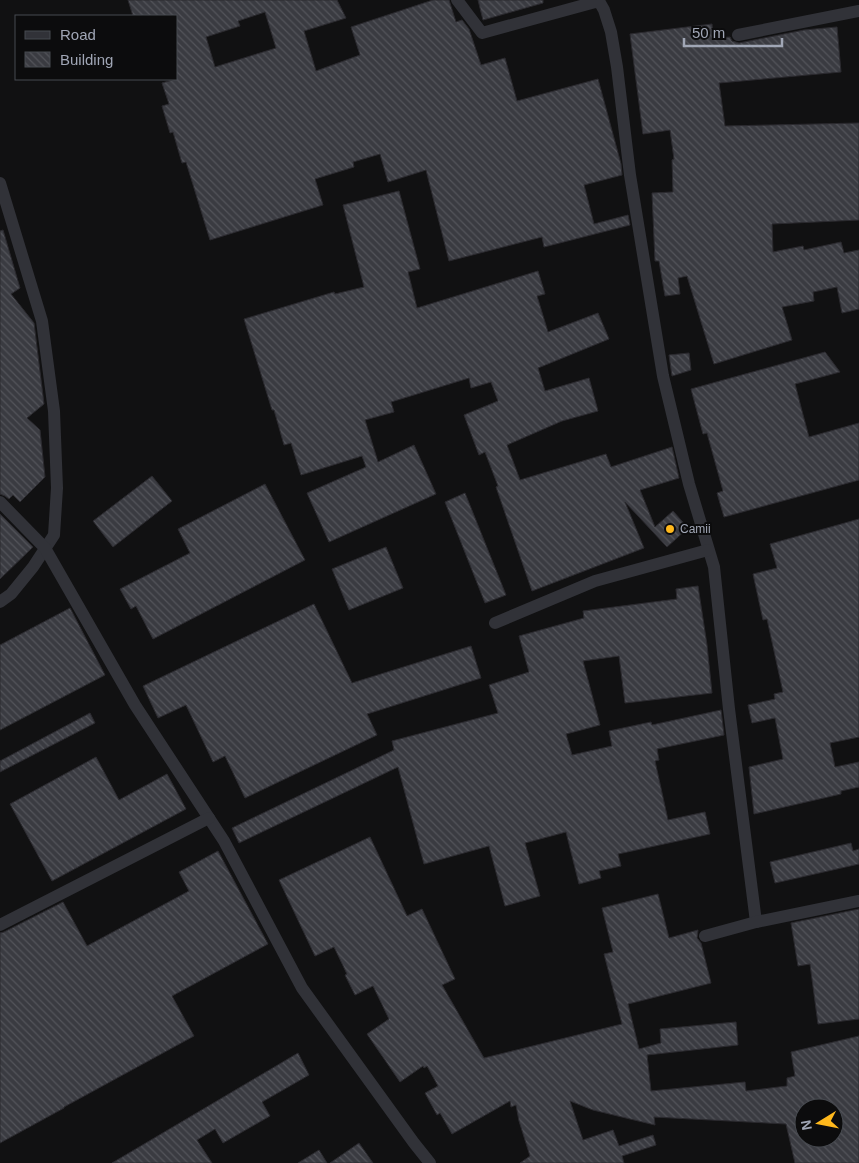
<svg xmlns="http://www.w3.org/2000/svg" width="859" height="1163" font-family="Helvetica,sans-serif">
	<defs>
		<pattern id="building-back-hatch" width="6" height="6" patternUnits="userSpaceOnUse" patternTransform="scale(1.25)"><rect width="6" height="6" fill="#3a3b41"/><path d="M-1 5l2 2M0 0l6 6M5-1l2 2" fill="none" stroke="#53545a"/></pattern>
	</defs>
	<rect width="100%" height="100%" fill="#111112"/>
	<g fill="url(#building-back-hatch)" stroke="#2b2a2f" fill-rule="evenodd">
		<path d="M128 0H337L346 18 304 31 316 71 360 55 351 27 433 0H449L456 22 462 20 469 29 481 65 505 58 517 101 598 79 621 164 622 175 584 185 594 224 628 215 630 225 544 247 542 237 449 261 426 170 388 182 380 154 353 162 354 167 315 179 323 205 210 240 186 162 182 163 173 132 170 133 162 106 169 104 162 83 176 79V16H133ZM265 12 276 48 215 67 206 37 240 26 238 21Z"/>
		<polygon points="478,0 543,0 543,3 483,20"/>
		<polygon points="712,24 713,38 730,37 732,41 739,43 804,30 837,27 841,72 719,83 725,126 859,123 859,220 772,224 773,252 803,246 804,250 841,242 844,253 859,250 859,309 842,313 837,287 813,292 814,301 782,307 792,340 714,364 687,276 678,278 680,294 665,296 659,261 655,261 652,193 673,192 672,160 674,159 670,130 643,134 630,34"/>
		<polygon points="399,191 420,269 408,272 417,308 538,271 545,294 537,296 548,332 598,313 609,339 538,368 545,391 589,378 598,411 562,421 507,445 520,480 606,454 611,467 672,447 679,478 640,490 655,527 673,511 688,528 667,547 625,502 644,548 532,591 496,487 498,486 485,452 479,455 464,415 498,401 491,382 471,388 469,378 391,402 394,412 365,420 378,462 414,445 436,494 329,542 307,493 366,467 362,456 301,475 291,443 284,445 274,410 272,410 244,319 334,292 335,294 364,287 343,205"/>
		<polygon points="3,230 20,288 11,294 34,323 44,404 27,418 40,430 45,477 20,502 13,495 9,499 5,496 0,494 0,231"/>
		<polygon points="825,352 840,372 795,384 802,411 809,437 859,423 859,480 724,517 717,493 723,491 707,433 703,434 691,389"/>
		<polygon points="689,353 691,370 672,376 669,355"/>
		<polygon points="152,476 172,501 113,547 93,521"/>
		<polygon points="265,484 305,560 153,639 136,606 131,609 120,589 190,553 178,529"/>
		<polygon points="465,493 506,595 485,603 445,502"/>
		<polygon points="0,514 33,547 0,579"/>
		<polygon points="859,519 859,737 830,743 835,767 859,762 859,787 841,791 841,794 754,814 749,767 783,759 775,718 752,723 748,705 775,699 774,694 783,692 767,619 763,620 753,574 777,568 770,544"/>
		<polygon points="386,547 403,588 349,610 332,569"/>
		<polygon points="698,586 707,645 712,693 625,703 619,656 583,661 600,725 566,734 572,755 612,746 609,731 651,722 652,725 721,710 724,735 657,749 659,760 655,761 668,820 705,812 710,834 618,854 621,866 599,871 601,878 579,884 566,832 525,843 540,896 505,906 489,846 424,864 398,767 239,843 232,828 394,750 392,741 498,713 489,685 529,672 519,636 584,618 583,611 677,599 676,589"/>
		<polygon points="314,604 352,683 471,646 481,678 367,714 377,735 245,798 225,756 213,762 186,705 158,718 143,686"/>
		<polygon points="70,608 105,675 0,730 0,645"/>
		<polygon points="90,713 95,723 0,772 0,761"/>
		<polygon points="96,757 119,800 167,774 186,809 52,881 10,804"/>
		<path d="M370 837 407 916 422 909 455 979 442 985 484 1058 622 1024 604 954 613 952 602 908 658 894 669 938 698 930 697 938 701 943 711 983 628 1004 639 1049 661 1043 660 1029 736 1022 738 1045 647 1055 651 1091 745 1082 746 1091 787 1086V1078L795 1076 791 1052 859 1036V1163H795L786 1124 654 1117 655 1125 593 1110 570 1101 583 1140 613 1130 619 1146 653 1135 656 1145 622 1156 624 1163H520L530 1156 519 1121 516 1105 511 1107 510 1101 452 1134 440 1113 437 1115 425 1093 438 1086 427 1066 424 1068 423 1066 400 1082 367 1034 389 1019 373 986 355 995 345 975 347 974 334 947 315 956 279 880ZM804 1108H834V1138H804Z"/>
		<polygon points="851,843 853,851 859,849 859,864 775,883 770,862"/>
		<polygon points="218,851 268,944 172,996 194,1036 64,1107 64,1108 0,1143 0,933 4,932 63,902 87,946 189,891 179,872"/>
		<polygon points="859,909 859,1019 818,1024 810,964 798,966 791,923"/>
		<polygon points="298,1053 309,1075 262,1102 270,1116 223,1143 215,1129 197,1140 212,1163 112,1163"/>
		<polygon points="359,1143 373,1163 330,1163"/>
		<polygon points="319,1150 327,1163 298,1163"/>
	</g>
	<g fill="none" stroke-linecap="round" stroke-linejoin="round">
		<g stroke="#313238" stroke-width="12">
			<polyline points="457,0 482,33 599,1 604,10 611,32 617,67 630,175 663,376 689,484 714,567 729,709 756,922"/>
			<polyline points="738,35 859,11"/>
			<polyline points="0,183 42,321 54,411 57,488 54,535 33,567 11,594 0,602"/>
			<polyline points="0,502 45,548 135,705 224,841 302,988 414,1143 430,1163"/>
			<polyline points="495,623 595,581 708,550"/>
			<polyline points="0,925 209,818"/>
			<polyline points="705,936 756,922 859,901"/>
		</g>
	</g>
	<circle fill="#ffb81c" stroke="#0c0c0d" stroke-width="2" cx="670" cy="529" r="5"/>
	<g text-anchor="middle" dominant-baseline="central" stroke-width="4" stroke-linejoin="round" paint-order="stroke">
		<g font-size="12" fill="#a0a6b5" stroke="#0c0c0d" text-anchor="start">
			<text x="680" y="529">Camii</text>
		</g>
	</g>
	<rect x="15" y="15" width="162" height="65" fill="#0c0c0d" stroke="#474a50"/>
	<rect x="25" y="31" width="25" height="8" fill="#313238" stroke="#474a50"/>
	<text x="60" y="40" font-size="15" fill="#a0a6b5">Road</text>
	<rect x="25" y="52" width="25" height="15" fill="url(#building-back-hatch)" stroke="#474a50"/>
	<text x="60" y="65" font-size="15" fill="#a0a6b5">Building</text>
	<g transform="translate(819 1123) rotate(260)"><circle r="24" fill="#0c0c0d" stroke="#474a50"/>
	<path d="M0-4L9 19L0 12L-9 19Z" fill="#ffb81c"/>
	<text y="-8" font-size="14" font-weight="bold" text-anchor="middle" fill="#a0a6b5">N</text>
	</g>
	<path d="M684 38v8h98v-8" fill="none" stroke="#a0a6b5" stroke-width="2.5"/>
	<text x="692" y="38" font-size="15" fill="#a0a6b5" stroke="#0c0c0d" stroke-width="4" paint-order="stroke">50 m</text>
</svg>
